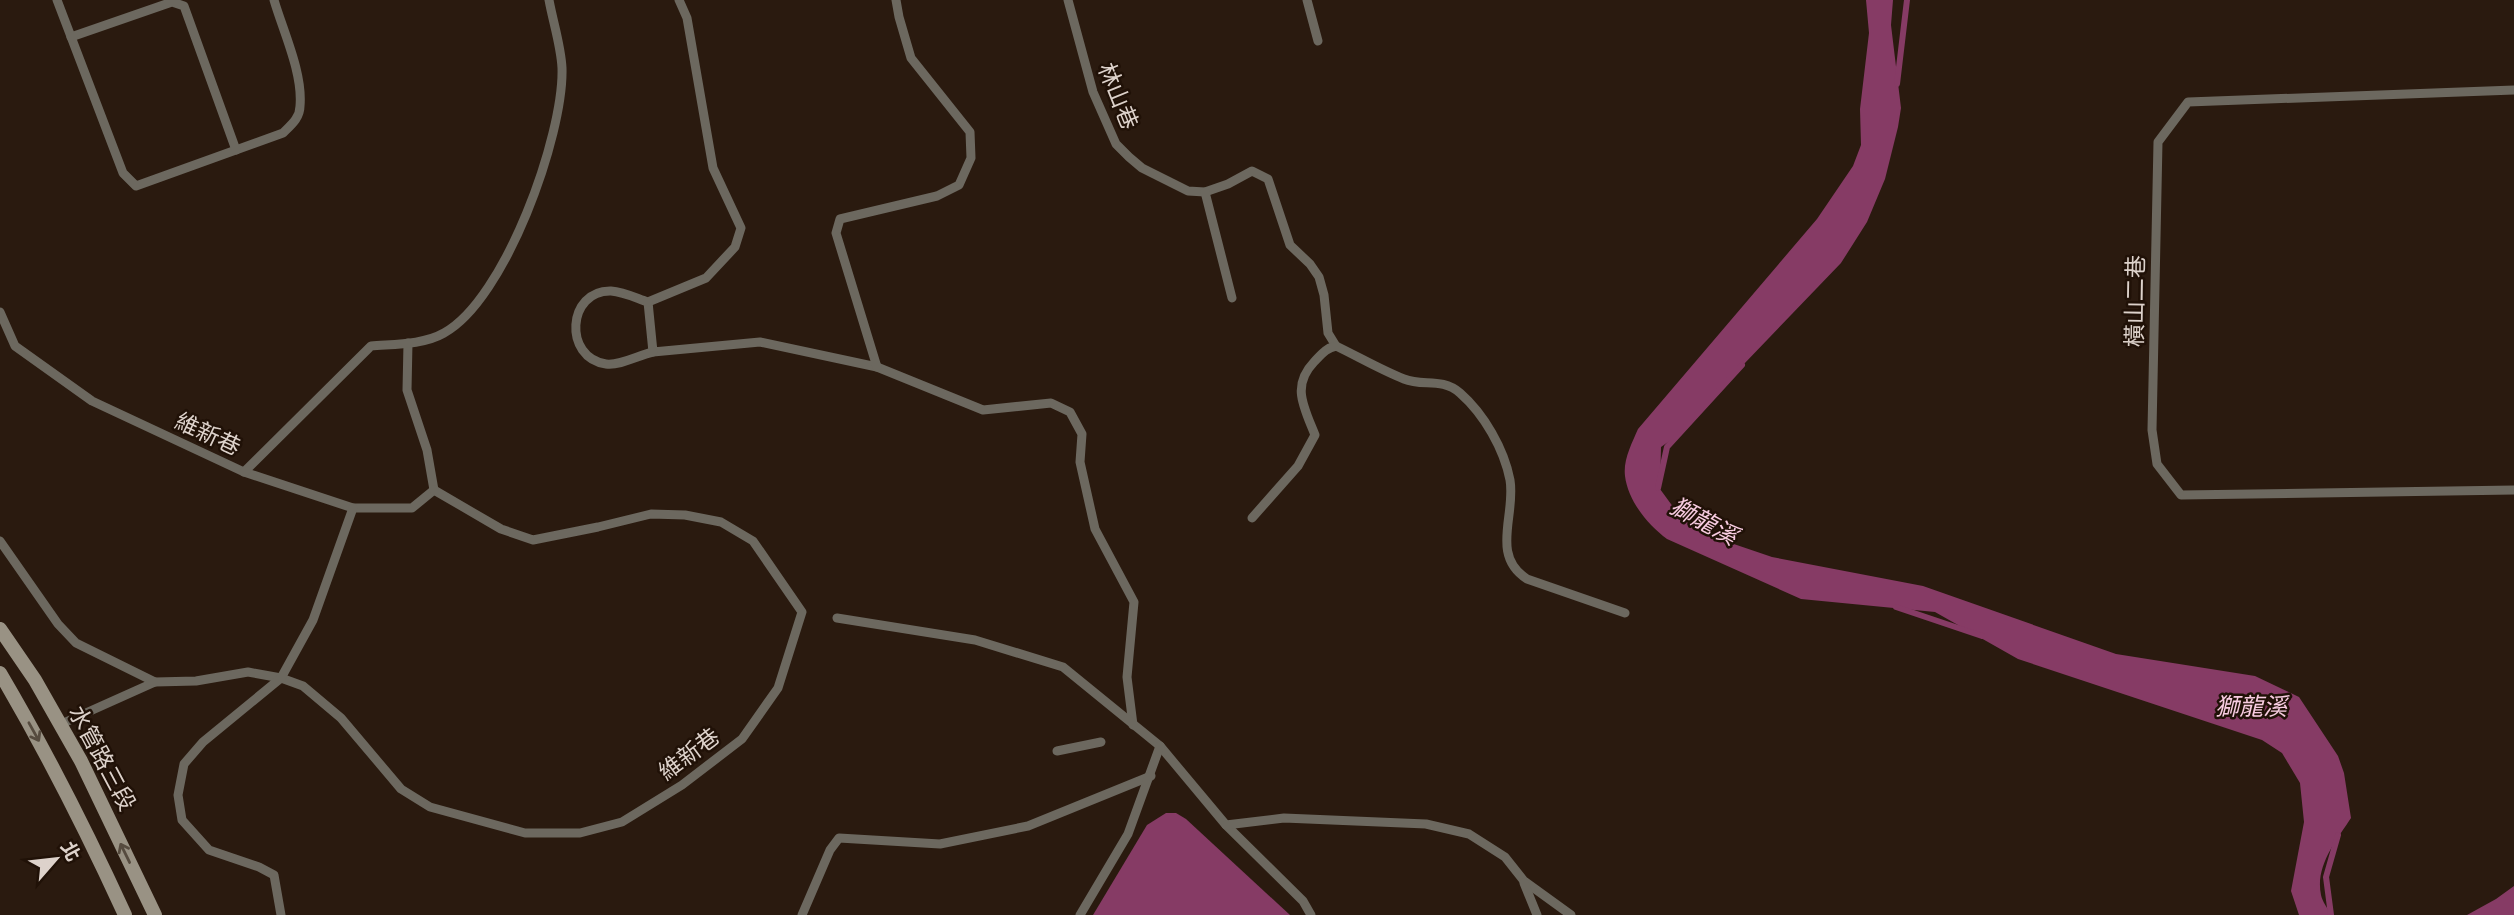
<svg xmlns="http://www.w3.org/2000/svg" width="2514" height="915" font-family="'Libre Baskerville','Noto Sans TC',serif">
	<rect width="100%" height="100%" fill="#2a1a0f"/>
	<g fill="#863b65">
		<path d="M1866 0H1893L1891 25 1901 108 1898 127 1885 179 1867 222 1841 263 1671 440 1661 447 1660 489 1679 515 1722 540 1772 557 1923 586 2116 654 2255 676 2299 697 2338 756 2344 773 2351 818C2336 841 2315 866 2321 895 2322 901 2328 909 2331 915H2299L2291 891 2304 822 2300 783 2282 753 2262 740 2018 659 1935 612 1801 599 1667 539C1648 525 1628 501 1625 476 1623 460 1632 443 1638 429L1817 219 1853 166 1861 145 1860 109 1869 33Z"/>
		<polygon points="1166,813 1176,813 1186,819 1290,915 1093,915 1147,825"/>
		<polygon points="2514,886 2514,915 2467,915 2496,899"/>
	</g>
	<g fill="none" stroke-linecap="round" stroke-linejoin="round">
		<g stroke="#863b65" stroke-width="6">
			<polyline points="1897,84 1907,0"/>
			<polyline points="1658,488 1667,447 1742,365"/>
			<polyline points="1896,607 1982,636"/>
			<polyline points="2331,915 2326,877 2338,835"/>
		</g>
		<g stroke="#6c685f" stroke-width="9">
			<path d="M57 0 123 173 136 186 283 133C291 125 300 118 300 106 303 73 283 31 274 0"/>
			<polyline points="679,0 687,18 713,168 741,228 735,247 706,278 648,302 653,352 760,342 877,367 983,410 1051,403 1070,412 1082,434 1080,462 1095,529 1134,602 1127,677 1133,725"/>
			<polyline points="1068,0 1093,92 1116,144 1129,157 1142,168 1188,191 1205,192 1228,184 1252,171 1268,179 1290,245 1310,264 1319,277 1324,295 1328,333 1336,346"/>
			<polyline points="1307,0 1318,41"/>
			<polyline points="71,37 172,2 184,6 236,150"/>
			<polyline points="2514,90 2188,102 2158,142 2152,430 2157,464 2181,495 2514,490"/>
			<polyline points="1205,192 1232,298"/>
			<path d="M648 302C636 298 624 292 611 291 567 290 563 358 606 364 620 366 639 355 653 352"/>
			<polyline points="0,312 15,346 92,401 244,472 353,508 412,508 434,490 427,450 407,390 408,343"/>
			<polyline points="877,367 836,233 840,219 937,196 959,185 971,158 970,132 911,58 899,17 896,0"/>
			<path d="M244 472 371 346C394 344 423 345 444 333 505 300 564 135 562 68 561 46 553 22 549 0"/>
			<path d="M1252 518 1298 466 1315 435C1304 407 1291 386 1314 362 1321 355 1326 348 1336 346 1359 357 1381 370 1404 379 1423 387 1441 377 1460 393 1484 414 1504 449 1510 480 1516 515 1490 555 1527 579L1625 613"/>
			<polyline points="0,541 58,624 76,643 155,682"/>
			<polyline points="837,618 975,640 1063,667 1160,746 1226,825 1303,901 1311,915"/>
			<polyline points="59,725 155,682 196,681 248,672 281,678 303,686 341,718 401,789 430,807 525,833 580,833 622,822 682,785 742,739 778,688 802,612 753,541 721,522 685,515 651,514 598,527 533,540 501,529 434,490"/>
			<polyline points="1057,751 1101,742"/>
			<polyline points="1226,825 1284,818 1426,824 1469,834 1505,857 1524,881 1571,915"/>
			<polyline points="1524,883 1537,915"/>
			<polyline points="281,915 274,875 259,867 209,850 182,820 178,795 184,764 203,742 281,678 313,620 353,508"/>
			<polyline points="802,915 830,850 839,838 940,844 1028,826 1151,776"/>
			<polyline points="1080,915 1128,834 1160,746"/>
		</g>
		<g stroke="#999284" stroke-width="14">
			<polyline points="0,629 35,680 81,761 155,915"/>
			<path d="M0 673C46 751 87 832 125 915"/>
		</g>
	</g>
	<defs><path id="oneway-shaft" d="M-6 0H5M1.5-3L5.5 0L1.5 3" fill="none" stroke-width="1.6" stroke-linecap="round" stroke-linejoin="round" transform="scale(1.75)"/></defs>
	<g stroke="#564b3f">
		<use href="#oneway-shaft" transform="translate(34 732) rotate(61)"/>
		<use href="#oneway-shaft" transform="translate(125 853) rotate(-116)"/>
	</g>
	<g text-anchor="middle" dominant-baseline="central" stroke-width="5" stroke-linejoin="round" paint-order="stroke">
		<g font-size="23" fill="#ddd2cb" stroke="#201107">
			<text transform="translate(1118 96) rotate(68)">林山巷</text>
			<text transform="translate(2135 301) rotate(-89)">橫山二巷</text>
			<text transform="translate(208 434) rotate(25)">維新巷</text>
			<text transform="translate(689 754) rotate(-37)">維新巷</text>
			<text transform="translate(102 758) rotate(62)">水管路三段</text>
		</g>
		<g font-size="24" font-style="italic" fill="#f8cce1" stroke="#201107">
			<text transform="translate(1704 521) rotate(28)">獅龍溪</text>
			<text x="2251" y="706">獅龍溪</text>
		</g>
	</g>
	<g transform="translate(56 859) rotate(62)" stroke="#201107" stroke-width="5" paint-order="stroke">
	<path d="M0-5L12 26L0 18L-12 26Z" fill="#ddd2cb"/>
	<text y="-10" font-size="19" font-weight="bold" text-anchor="middle" fill="#ddd2cb">北</text>
	</g>
</svg>
